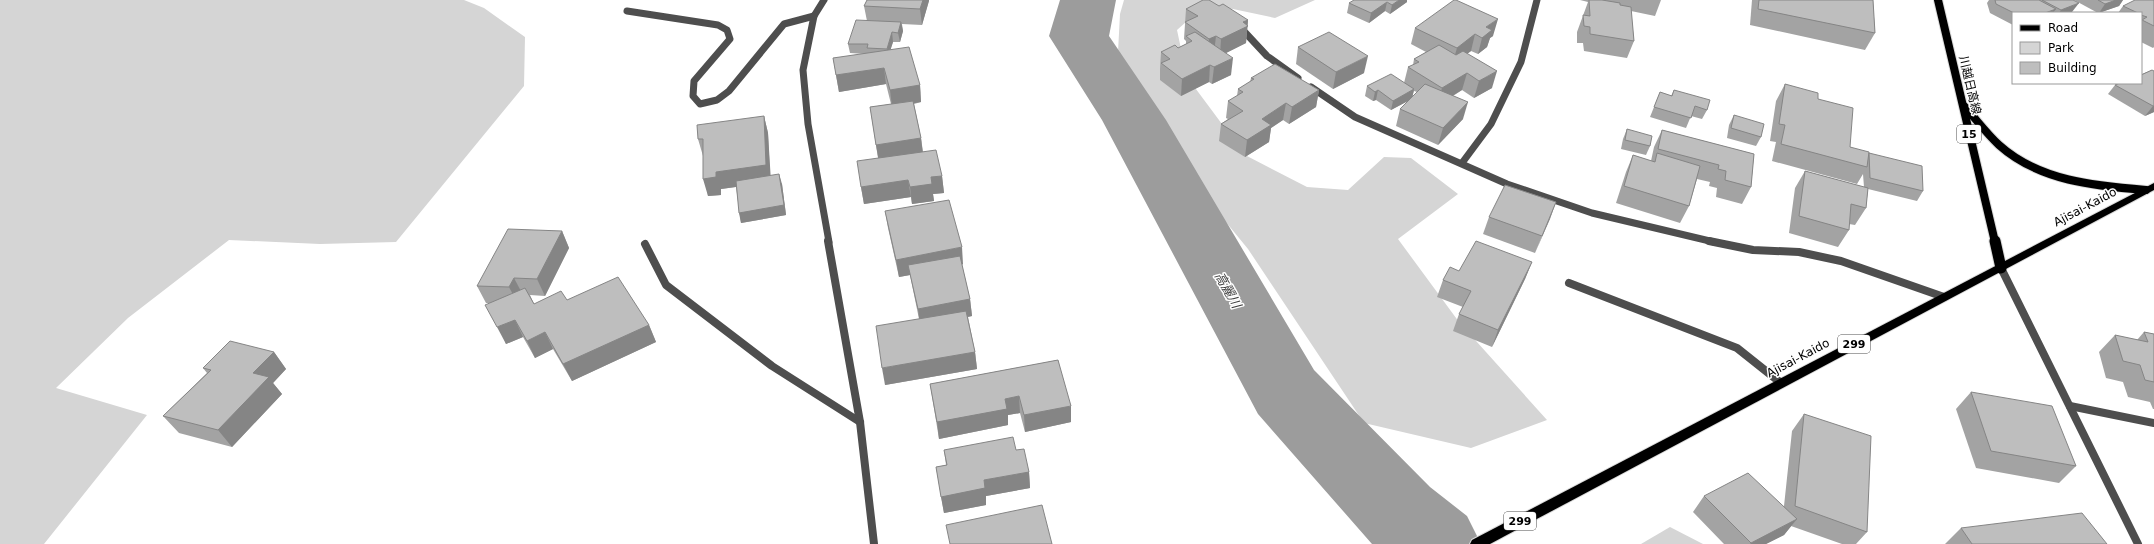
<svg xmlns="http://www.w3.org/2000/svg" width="2154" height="544" font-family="'DejaVu Sans','Noto Sans JP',sans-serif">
	<rect width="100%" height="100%" fill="#fff"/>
	<g fill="#d5d5d5">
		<polygon points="0,0 464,0 484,8 525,37 524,86 396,242 320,244 229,240 128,318 56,388 147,415 44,544 0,544"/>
		<polygon points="1124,0 1315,0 1275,18 1233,9 1204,6 1177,30 1187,77 1245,155 1307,187 1348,190 1384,157 1411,158 1458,194 1398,239 1459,322 1547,420 1471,448 1364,423 1248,249 1148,127 1118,52 1120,14"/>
		<polygon points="1670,527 1703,544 1641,544"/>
	</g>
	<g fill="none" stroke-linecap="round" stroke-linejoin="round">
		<polygon fill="#9c9c9c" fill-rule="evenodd" points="1060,0 1116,0 1109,36 1166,120 1314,370 1430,487 1467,516 1481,544 1372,544 1258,414 1102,120 1049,36"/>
		<g stroke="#dbdbdb" stroke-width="10">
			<g id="primary-far1">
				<polyline points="1938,0 1995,242"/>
				<path d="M1964 106C1976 119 1986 133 1999 145 2039 181 2095 186 2146 190"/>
			</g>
		</g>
		<g stroke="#dbdbdb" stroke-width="13">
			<polyline id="primary" points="1995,241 2001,268"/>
		</g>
		<g stroke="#dbdbdb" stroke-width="2">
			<polygon id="trunk" points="2154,183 2154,190 1490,544 1470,544 1472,540"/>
		</g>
		<g stroke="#4e4e4e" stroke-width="7">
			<polyline points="627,11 718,25 727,30 730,39 694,81 693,96 700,104 717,100 729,91 784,24 814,16"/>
			<polyline points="1240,27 1267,56 1298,78"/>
			<polyline points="1311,87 1355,117 1507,184 1592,213 1714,242"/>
			<polyline points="1462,163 1491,124 1521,62 1537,0"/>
		</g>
		<g stroke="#4e4e4e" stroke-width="8">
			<polyline points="1709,241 1753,250 1799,252 1841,261 1944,297"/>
			<polyline points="645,244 666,285 772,366 860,422"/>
			<polyline points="1569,283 1737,348 1781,383"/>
			<polyline points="2070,406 2154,423"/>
		</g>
		<polyline stroke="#4e4e4e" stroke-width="7" points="824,0 814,16 803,70 808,124 829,242"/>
		<polyline stroke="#4e4e4e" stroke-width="8" points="828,241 860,422 874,544"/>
		<polyline stroke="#4e4e4e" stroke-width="8" points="2001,268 2138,544"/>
		<use href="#primary-far1" stroke="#000" stroke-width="8"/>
		<use href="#primary" stroke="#000" stroke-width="11"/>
		<use href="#trunk" fill="#000" fill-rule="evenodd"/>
	</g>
	<g fill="#a3a3a3" fill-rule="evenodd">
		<polygon points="867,0 929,0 922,25 902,24 903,31 900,42 893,42 890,50 920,85 921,102 914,104 921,138 923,152 942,176 944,193 933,194 934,201 912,204 911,197 864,204 861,187 878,158 870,107 891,104 886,84 839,92 833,58 865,54 850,53 848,44 867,21 864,6"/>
		<polygon points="1580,0 1661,0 1655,16 1631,11 1634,41 1627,58 1584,51 1583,43 1577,43 1577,32 1588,2"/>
		<polygon points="1752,0 1873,0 1875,33 1865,50 1750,25"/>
		<polygon points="1989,0 2073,0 2072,12 2071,13 2013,13 2013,25 1990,13 1987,3"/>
		<polygon points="2074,0 2123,0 2119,6 2098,13"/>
		<polygon points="2154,0 2154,47 2153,48 2141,42 2141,13 2118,13 2123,6"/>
		<polygon points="1407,2 1390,14 1385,11 1369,23 1347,13 1349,3"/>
		<polygon points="1219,6 1248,20 1246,43 1226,53 1231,75 1212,84 1209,82 1181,96 1160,80 1160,69 1161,52 1178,48 1186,44 1186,41 1184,39 1186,9"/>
		<path d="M1415 28 1493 36 1490 38 1487 47 1478 54 1471 51 1467 54 1492 88 1474 98 1462 90 1453 96 1463 119 1438 145 1396 126 1400 109 1409 100 1391 110 1376 100 1373 101 1365 96 1367 86 1404 83 1408 67 1413 65 1414 59 1426 52 1411 44ZM1414 91 1417 92 1412 97Z"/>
		<polygon points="1298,47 1364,73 1333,89 1296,64"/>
		<polygon points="2152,70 2154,112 2145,116 2108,94 2115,85"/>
		<polygon points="1251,78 1319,90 1316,107 1289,124 1283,120 1271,128 1269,142 1245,157 1219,141 1221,124 1228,119 1226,118 1228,101 1237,96 1238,89 1250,82"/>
		<polygon points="1785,84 1818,99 1850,147 1868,155 1869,153 1923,191 1917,201 1868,189 1866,208 1855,225 1849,224 1849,230 1838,247 1789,233 1795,188 1805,171 1864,187 1863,174 1857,184 1772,161 1776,142 1770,141 1776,101"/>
		<polygon points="1674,90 1707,110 1702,119 1691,116 1686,128 1650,117 1660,92 1671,96"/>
		<polygon points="1734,115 1761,137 1756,146 1727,138 1729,125"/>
		<polygon points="764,116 768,133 770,176 782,184 786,215 741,223 736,187 721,189 721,195 708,196 703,156 698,139"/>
		<polygon points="1627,129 1650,146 1646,155 1621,149 1623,139"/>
		<polygon points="1662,130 1754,154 1751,187 1742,204 1716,197 1717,188 1709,186 1710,182 1697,179 1689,206 1680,223 1616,203 1626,172 1633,155 1651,161 1654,147"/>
		<polygon points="1556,202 1535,253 1483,234 1489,217"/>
		<polygon points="885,211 963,264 962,265 970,299 972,316 968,317 975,352 977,369 885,385 919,319 910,275 899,277 888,228"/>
		<polygon points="562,231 569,248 545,296 530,295 534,304 567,300 649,325 656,342 572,381 553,349 535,358 523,337 506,344 490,303 486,303 477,286"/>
		<polygon points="1532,262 1525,279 1492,347 1453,331 1459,314 1463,307 1437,297 1443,280 1459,271"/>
		<polygon points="2144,332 2154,334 2154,409 2153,409 2150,402 2128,397 2123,382 2106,378 2099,352 2115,335 2137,340"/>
		<polygon points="274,352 286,369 273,383 282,394 232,447 179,433 163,416 207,373 203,368"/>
		<polygon points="1058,360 1071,422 1025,432 1020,413 1008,415 1008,425 939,439 930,384"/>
		<polygon points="1971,392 2076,466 2059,483 1976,468 1956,409"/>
		<polygon points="1804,414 1867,532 1856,544 1842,544 1791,526 1784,535 1766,544 1724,544 1693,512 1704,496 1784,506 1792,431"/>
		<polygon points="944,450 1016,450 1029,472 1030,488 986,496 986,505 944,513 936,467 946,465"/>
		<polygon points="1961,528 2107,544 1945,544"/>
	</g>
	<g fill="#858585">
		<polygon points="923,0 929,0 929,1 922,25 920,9"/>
		<polygon points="1399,0 1407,0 1407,2 1390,14 1392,5"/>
		<polygon points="2116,0 2123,0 2119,6 2099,13 2105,4"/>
		<polygon points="1387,2 1385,11 1369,23 1371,13"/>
		<polygon points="2079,3 2072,12 2071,13 2059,13 2061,10"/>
		<polygon points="2056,9 2053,13 2045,13"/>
		<polygon points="1498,19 1493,36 1490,38 1487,47 1478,54 1482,38 1486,27"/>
		<polygon points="1248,20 1246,43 1220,56 1221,39 1243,22"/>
		<polygon points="901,22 903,31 900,42 898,33"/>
		<polygon points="892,32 893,42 888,58 887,49"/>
		<polygon points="1475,34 1471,51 1452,65 1457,48"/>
		<polygon points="1216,36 1214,53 1208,55 1209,39"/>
		<polygon points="1368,56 1364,73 1333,89 1336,72"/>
		<polygon points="1233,58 1231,75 1212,84 1214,67"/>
		<polygon points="1210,65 1209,82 1181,96 1182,79"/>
		<polygon points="884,68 886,84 839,92 836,75"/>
		<polygon points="1497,71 1492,88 1474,98 1479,81"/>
		<polygon points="1467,73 1462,90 1437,105 1442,88"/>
		<polygon points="920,85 921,102 892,107 890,90"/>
		<polygon points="1414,89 1412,99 1391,110 1393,101"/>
		<polygon points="1319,90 1316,107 1289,124 1292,107"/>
		<polygon points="1378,90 1376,100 1373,101 1375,92"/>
		<polygon points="1468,102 1463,119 1438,145 1443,128"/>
		<polygon points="1286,103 1283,120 1271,128 1269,142 1245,157 1247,140 1262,119"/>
		<polygon points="2153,106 2154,106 2154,112 2145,116"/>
		<polygon points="764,116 768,133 771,182 721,189 721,195 708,196 703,179 716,172"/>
		<polygon points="921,138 923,155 879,162 876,145"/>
		<polygon points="779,174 782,184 786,215 741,223 739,213"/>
		<polygon points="942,176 944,193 933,194 934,201 912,204 910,187 931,177"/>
		<polygon points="908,180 911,197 864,204 861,187"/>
		<polygon points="1556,202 1550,219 1535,253"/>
		<polygon points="562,231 569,248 545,296 537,279"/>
		<polygon points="962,247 963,264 910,275 908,265 910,275 899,277 896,260"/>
		<polygon points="1532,262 1525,279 1492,347 1498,330"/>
		<polygon points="514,278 523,295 518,304 509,287"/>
		<polygon points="970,299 972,316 920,326 918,309"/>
		<polygon points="515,320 523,337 506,344 497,327"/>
		<polygon points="649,325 656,342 572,381 563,364"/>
		<polygon points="545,332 553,349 535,358 527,341"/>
		<polygon points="274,352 286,369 273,383 282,394 232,447 218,430 253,373"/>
		<polygon points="975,352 977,369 885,385 882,368"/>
		<polygon points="1019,396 1020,413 1008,415 1008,425 939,439 937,422 1005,399"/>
		<polygon points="1071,406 1071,422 1025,432 1024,415"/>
		<polygon points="1029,472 1030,488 986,496 986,505 944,513 941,497 984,480"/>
		<polygon points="1797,519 1784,535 1766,544 1750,544 1751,543"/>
	</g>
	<g fill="#bebebe" stroke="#858585">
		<polygon points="867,0 923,0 920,9 864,6"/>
		<polygon points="1203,0 1209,0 1219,6 1223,4 1248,20 1243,22 1248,26 1221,39 1216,36 1209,39 1185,22 1198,16 1186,9"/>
		<polygon points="1354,0 1399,0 1392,5 1387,2 1371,13 1349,3"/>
		<polygon points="1454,0 1456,0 1498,19 1486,27 1492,30 1482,38 1475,34 1457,48 1415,28"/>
		<polygon points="1589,0 1602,0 1620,3 1620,5 1631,7 1634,41 1590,34 1590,27 1584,26 1583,15 1590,16"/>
		<polygon points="1759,0 1873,0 1875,33 1758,9"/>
		<polygon points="1995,0 2039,0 2056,9 2045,13 2014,13 1996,4"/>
		<polygon points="2042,0 2073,0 2079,3 2061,10"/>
		<polygon points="2098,0 2116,0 2105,4"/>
		<polygon points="2135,0 2154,0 2154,26 2142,20 2147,17 2141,15 2141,13 2138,13 2123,6"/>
		<polygon points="856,20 901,22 898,33 892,32 887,49 867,48 868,44 848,44"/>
		<polygon points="1195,32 1233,58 1214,67 1210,65 1182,79 1161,63 1170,59 1161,52 1175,45 1178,48 1192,41 1186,36"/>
		<polygon points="1329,32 1368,56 1336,72 1298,47"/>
		<polygon points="1439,45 1456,55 1463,51 1497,71 1479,81 1467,73 1442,88 1408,67 1419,62 1414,59"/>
		<polygon points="909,47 920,85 890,90 884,68 836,75 833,58"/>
		<polygon points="1275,64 1319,90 1292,107 1286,103 1262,119 1271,125 1247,140 1221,124 1243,111 1228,101 1243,92 1238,89 1254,79 1251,78"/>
		<polygon points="2152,70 2154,71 2154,106 2153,106 2115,85 2120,83 2141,83 2141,75"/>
		<polygon points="1391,74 1414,89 1393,101 1378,90 1375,92 1367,86"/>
		<polygon points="1425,84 1468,102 1443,128 1400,109"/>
		<polygon points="1785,84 1818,93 1818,99 1853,108 1850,147 1869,152 1867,167 1781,144 1785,125 1779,124"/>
		<polygon points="1674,90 1710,100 1707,110 1695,106 1691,118 1654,107 1660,92 1672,96"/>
		<polygon points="913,101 921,138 876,145 870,107"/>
		<polygon points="1734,115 1764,124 1761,137 1731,128"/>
		<polygon points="764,116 766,165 716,172 716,177 703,179 703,139 698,139 697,125"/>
		<polygon points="1627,129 1652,136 1650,146 1625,140"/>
		<polygon points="1662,130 1754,154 1751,187 1725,180 1726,171 1718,169 1719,165 1658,149"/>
		<polygon points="936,150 942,176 931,177 932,184 910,187 908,180 861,187 857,161"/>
		<polygon points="1657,153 1700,166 1689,206 1624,186 1633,155 1655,162"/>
		<polygon points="1869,153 1922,166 1923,191 1870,178"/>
		<polygon points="1805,171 1868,188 1866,208 1851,204 1849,230 1799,216"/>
		<polygon points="779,174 784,205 739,213 736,181"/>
		<polygon points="1505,185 1556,202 1542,236 1489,217"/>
		<polygon points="949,200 962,247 896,260 885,211"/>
		<polygon points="508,229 562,231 537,279 514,278 509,287 477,286"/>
		<polygon points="1476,241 1532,262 1498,330 1459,314 1471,291 1443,280 1450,267 1459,271"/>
		<polygon points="960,256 970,299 918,309 908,265"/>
		<polygon points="618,277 649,325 563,364 545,332 527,341 515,320 497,327 485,305 525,288 534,304 561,291 567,300"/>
		<polygon points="966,311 975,352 882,368 876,326"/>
		<polygon points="2144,332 2154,334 2154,382 2145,380 2140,365 2123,361 2115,335 2148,342"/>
		<polygon points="230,341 274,352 253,373 269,377 218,430 163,416 211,370 203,368"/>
		<polygon points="1058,360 1071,406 1024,415 1019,396 1005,399 1007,409 937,422 930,384"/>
		<polygon points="1971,392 2052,406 2076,466 1991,451"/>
		<polygon points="1804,414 1871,436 1867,532 1795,506"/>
		<polygon points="1013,437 1016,450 1024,449 1029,472 984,480 985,488 941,497 936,467 947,465 944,450"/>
		<polygon points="1748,473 1797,519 1751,543 1704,496"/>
		<polygon points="1042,505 1052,544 950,544 946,525"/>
		<polygon points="2082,513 2107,544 1972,544 1961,528"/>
	</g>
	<g text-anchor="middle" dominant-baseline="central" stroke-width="3" stroke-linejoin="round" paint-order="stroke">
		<g fill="#fff" stroke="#4c4c4c" stroke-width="1">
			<rect x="1957" y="125" width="24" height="18" rx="3"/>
			<rect x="1838" y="335" width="32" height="18" rx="3"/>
			<rect x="1504" y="512" width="32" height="18" rx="3"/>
		</g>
		<g font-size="11" font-weight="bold" fill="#000">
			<text x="1969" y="134">15</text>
			<text x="1854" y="344">299</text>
			<text x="1520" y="521">299</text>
		</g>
		<g font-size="12" fill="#000" stroke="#fff">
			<text transform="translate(1970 85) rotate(77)">川越日高線</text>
			<text transform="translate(2085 207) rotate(-28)">Ajisai-Kaido</text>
			<text transform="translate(1798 358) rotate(-28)">Ajisai-Kaido</text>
		</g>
		<g font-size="13" font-style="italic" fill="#3d3d3d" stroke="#fff">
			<text transform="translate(1228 290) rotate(61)">高麗川</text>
		</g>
	</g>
	<rect x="2012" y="12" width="130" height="72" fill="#ffffff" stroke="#999999"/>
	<rect x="2020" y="25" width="20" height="6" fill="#000000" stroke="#999999"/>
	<text x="2048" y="32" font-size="12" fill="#000000">Road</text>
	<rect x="2020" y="42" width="20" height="12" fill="#d5d5d5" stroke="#999999"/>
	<text x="2048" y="52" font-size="12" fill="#000000">Park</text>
	<rect x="2020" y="62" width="20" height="12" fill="#bebebe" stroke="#999999"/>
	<text x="2048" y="72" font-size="12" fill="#000000">Building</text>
</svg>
